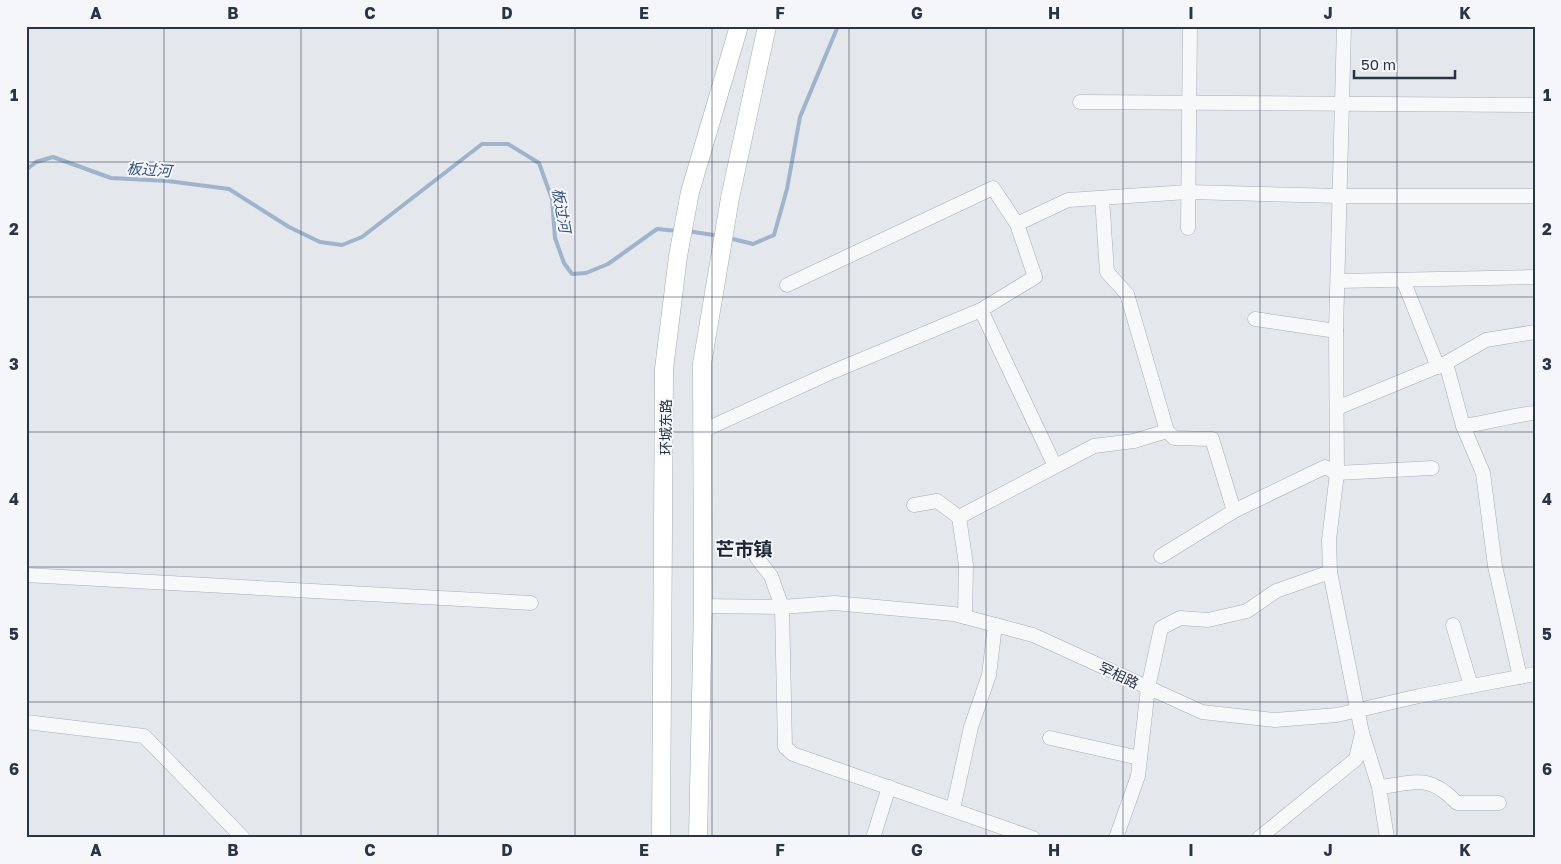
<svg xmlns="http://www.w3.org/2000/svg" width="1561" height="864" font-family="'Golos Text','Noto Sans SC',sans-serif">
	<rect width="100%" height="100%" fill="#e4e7ec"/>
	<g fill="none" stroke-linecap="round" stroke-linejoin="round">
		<g stroke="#9fb4cc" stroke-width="4">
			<polyline points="26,170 36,162 53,157 111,178 168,181 229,189 289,227 320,242 342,245 362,237 482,144 508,144 539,163 552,199 555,238 564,263 572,274 586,273 608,264 657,229 678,231"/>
			<polyline points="687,231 720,236"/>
			<polyline points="729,238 753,244 774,235 787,189 800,117 838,26"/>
		</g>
		<g stroke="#a9aeb7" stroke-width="15">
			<g id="minor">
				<polyline points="1344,26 1336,331 1337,473 1329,540 1330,572 1362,733 1379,787 1387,838"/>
				<polyline points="1080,102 1535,105"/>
				<polyline points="1102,198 1107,272 1127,294 1167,431 1174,438 1212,439 1234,511"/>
				<polyline points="1017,224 1068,200 1188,192 1340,196 1535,196"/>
				<polyline points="1188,228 1190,26"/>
				<polyline points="1403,280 1438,367"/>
				<polyline points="1338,281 1535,277"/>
				<polyline points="981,310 1055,466"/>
				<polyline points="1255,319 1336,331"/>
				<polyline points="1446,363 1463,426 1483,473 1495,566 1520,677"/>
				<polyline points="1337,408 1446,363 1486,340 1535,332"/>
				<path d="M1463 426C1488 423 1511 415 1535 413"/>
				<polyline points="702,431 832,372 981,310 1035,277 1017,224 993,188 787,285"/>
				<polyline points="914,505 937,501 959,517"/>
				<polyline points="1161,556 1234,511 1325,467 1337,473 1432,468"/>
				<polyline points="757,558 771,576 782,607 785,747 793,754 1033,838"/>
				<polyline points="26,575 531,603"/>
				<polyline points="703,606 782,607 834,603 954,614 1033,635 1202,712 1275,720 1337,715 1419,696 1535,674"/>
				<polyline points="965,617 966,565 959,517 1094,446 1134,441 1167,431"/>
				<polyline points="1453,625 1471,686"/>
				<polyline points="26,722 144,736 243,838"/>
				<polyline points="1050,738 1140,758"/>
				<path d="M1379 787C1417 783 1428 773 1457 803H1499"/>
				<polyline points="953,809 971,727 989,675 995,625"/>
				<polyline points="873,838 889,787"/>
				<polyline points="1116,838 1138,776 1148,688 1161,628 1180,618 1208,620 1247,611 1276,591 1330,572"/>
				<polyline points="1259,838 1356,759 1362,733"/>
			</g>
		</g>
		<g stroke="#a3abb8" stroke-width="19">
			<g id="major">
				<polyline points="661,838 664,369 678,256 690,192 739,26"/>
				<polyline points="698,838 703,606 702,364 730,198 767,26"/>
			</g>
		</g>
		<use href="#minor" stroke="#f7f8fa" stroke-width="14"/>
		<use href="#major" stroke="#fff" stroke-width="18"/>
	</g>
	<path fill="none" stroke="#2b3445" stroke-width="1" stroke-opacity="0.55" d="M164 26V838M301 26V838M438 26V838M575 26V838M712 26V838M849 26V838M986 26V838M1123 26V838M1260 26V838M1397 26V838M26 162H1535M26 297H1535M26 432H1535M26 567H1535M26 702H1535"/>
	<g text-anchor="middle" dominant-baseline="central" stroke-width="4" stroke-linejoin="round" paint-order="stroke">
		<g font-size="14" fill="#2b3445" stroke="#f4f6f9">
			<text transform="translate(665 427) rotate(-90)">环城东路</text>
			<text transform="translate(1119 675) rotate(25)">罕相路</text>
		</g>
		<g font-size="15" font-style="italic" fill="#34527a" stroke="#f4f6f9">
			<text transform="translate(149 169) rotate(4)">板过河</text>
			<text transform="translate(562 210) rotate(80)">板过河</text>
		</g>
		<g font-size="19" font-weight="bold" fill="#1d2536" stroke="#f4f6f9">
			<text x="744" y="548">芒市镇</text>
		</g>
	</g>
	<rect width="1561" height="864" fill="none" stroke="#f4f6f9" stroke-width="55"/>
	<path d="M1354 70v8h101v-8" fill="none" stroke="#2b3445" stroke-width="2.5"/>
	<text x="1361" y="70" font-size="15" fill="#2b3445" stroke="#f4f6f9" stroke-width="4" paint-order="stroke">50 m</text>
	<rect x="28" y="28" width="1506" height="808" fill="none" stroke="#2b3445" stroke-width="2"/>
	<g font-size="16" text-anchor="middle" font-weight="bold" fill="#2b3445">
		<text x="96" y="19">A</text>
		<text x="233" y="19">B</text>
		<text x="370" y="19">C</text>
		<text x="507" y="19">D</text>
		<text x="644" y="19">E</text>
		<text x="780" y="19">F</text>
		<text x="917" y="19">G</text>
		<text x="1054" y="19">H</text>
		<text x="1191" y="19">I</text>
		<text x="1328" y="19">J</text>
		<text x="1465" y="19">K</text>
		<text x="14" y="101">1</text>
		<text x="1547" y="101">1</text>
		<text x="14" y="235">2</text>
		<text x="1547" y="235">2</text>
		<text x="14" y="370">3</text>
		<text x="1547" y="370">3</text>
		<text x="14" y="505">4</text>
		<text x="1547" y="505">4</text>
		<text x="14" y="640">5</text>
		<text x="1547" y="640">5</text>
		<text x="14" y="775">6</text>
		<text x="1547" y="775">6</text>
		<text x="96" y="856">A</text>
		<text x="233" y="856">B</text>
		<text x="370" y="856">C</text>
		<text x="507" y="856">D</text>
		<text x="644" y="856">E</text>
		<text x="780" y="856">F</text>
		<text x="917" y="856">G</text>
		<text x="1054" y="856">H</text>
		<text x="1191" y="856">I</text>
		<text x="1328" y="856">J</text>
		<text x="1465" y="856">K</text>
	</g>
</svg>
